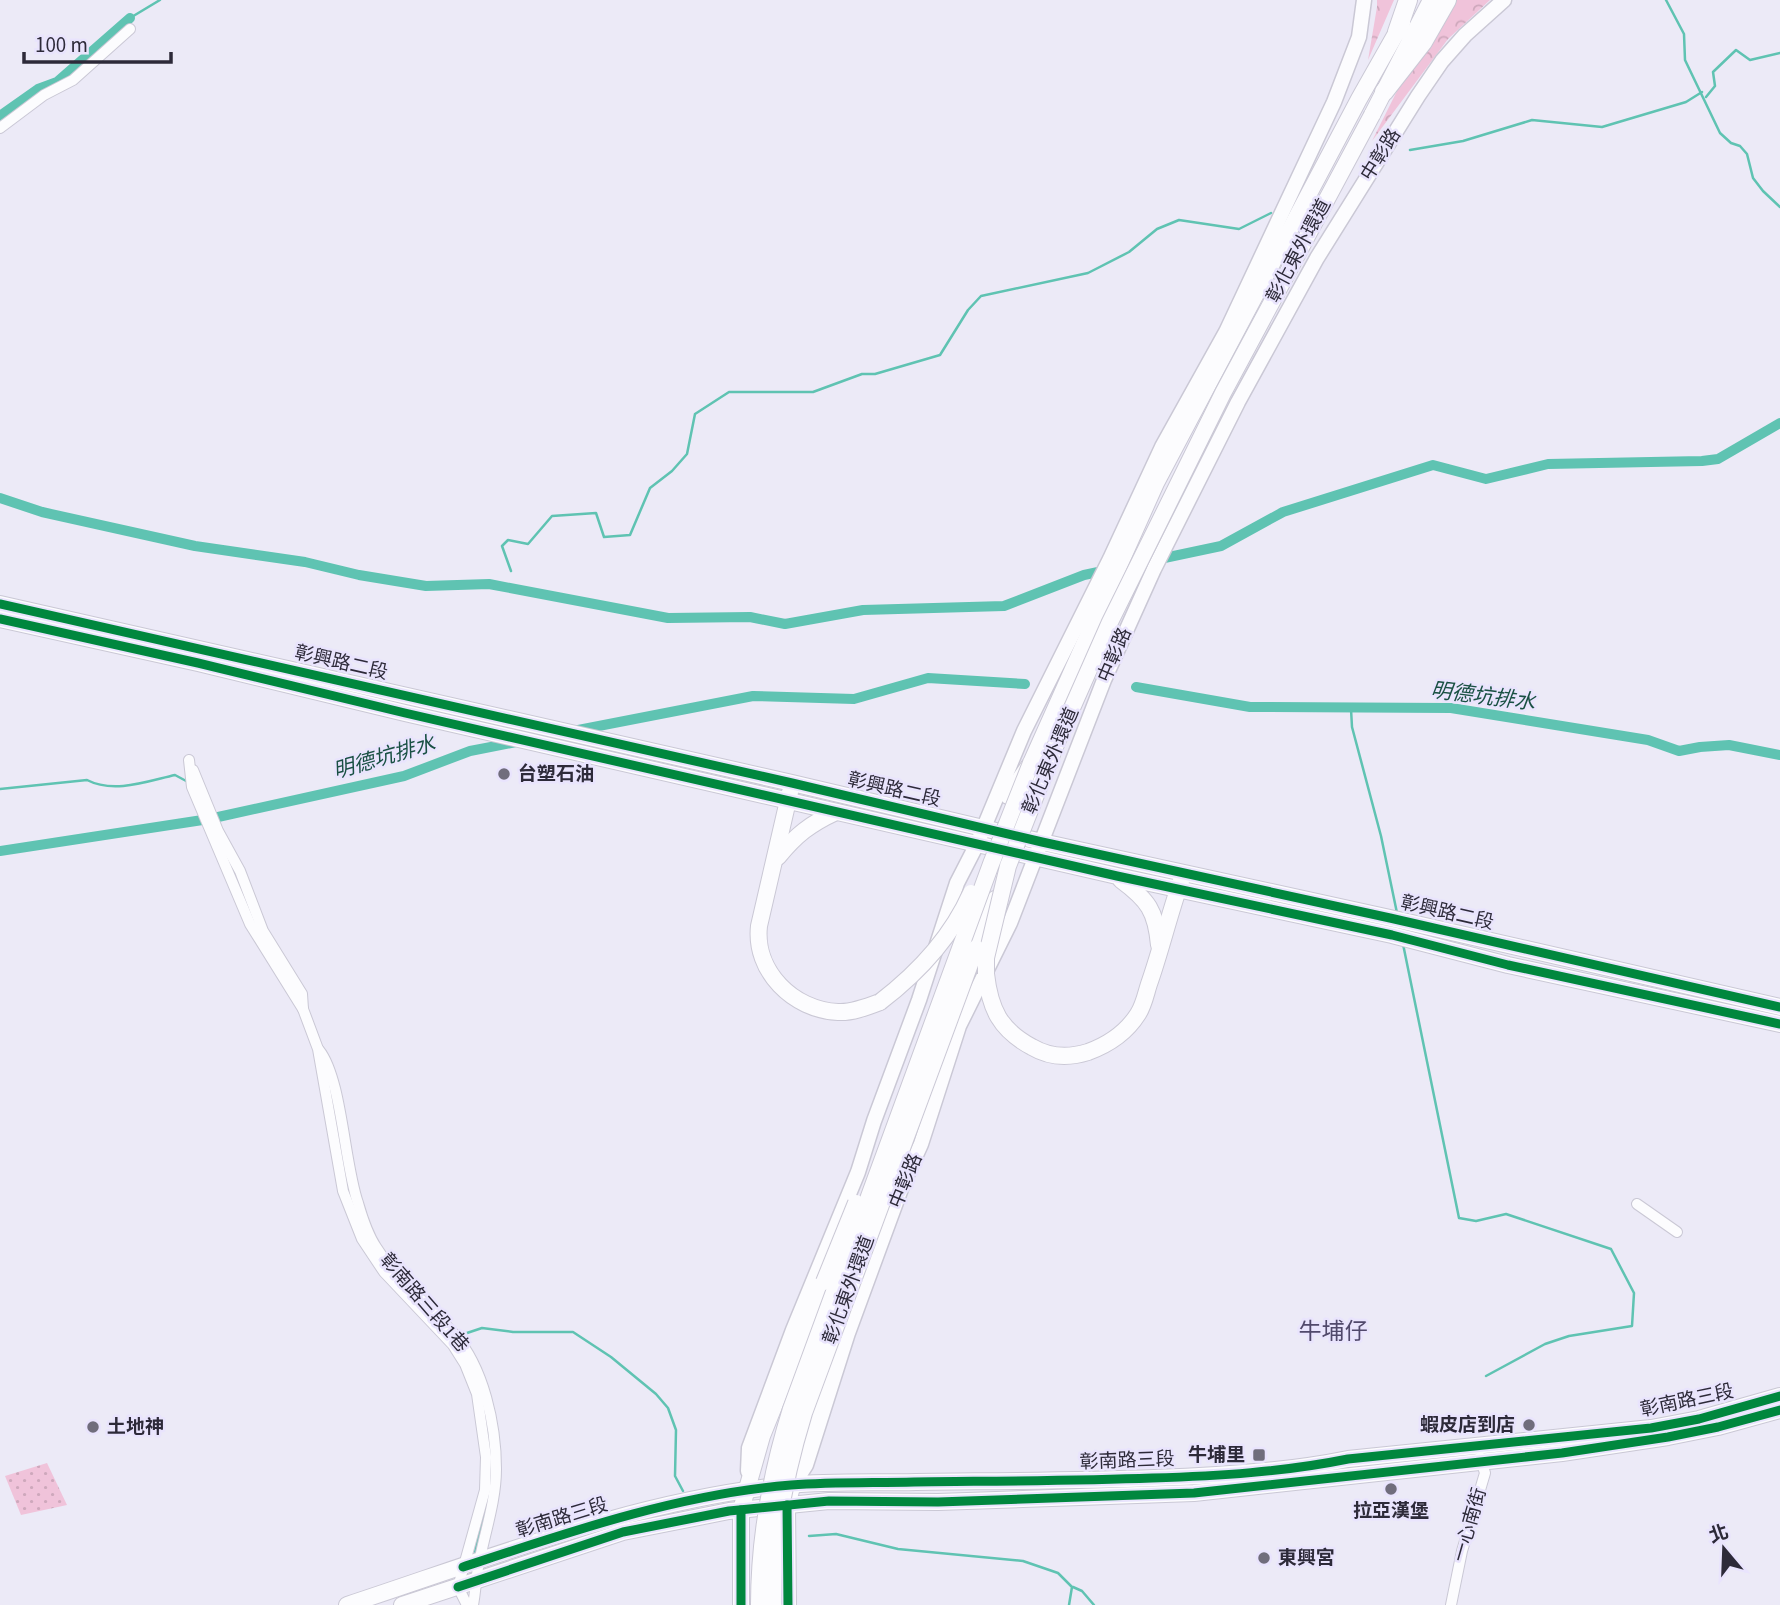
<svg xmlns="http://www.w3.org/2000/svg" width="1780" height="1605" font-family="'Source Sans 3','Noto Sans TC',sans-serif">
	<defs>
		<pattern id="green-dots" width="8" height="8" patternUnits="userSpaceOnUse" patternTransform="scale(1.75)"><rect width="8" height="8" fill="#f0c3da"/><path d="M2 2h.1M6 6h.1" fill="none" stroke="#cea8bc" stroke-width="1.8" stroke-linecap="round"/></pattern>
		<pattern id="forest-crowns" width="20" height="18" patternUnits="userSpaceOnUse" patternTransform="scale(1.75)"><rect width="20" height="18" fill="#f0c3da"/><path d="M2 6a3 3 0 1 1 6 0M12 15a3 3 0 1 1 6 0" fill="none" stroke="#cea8bc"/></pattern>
	</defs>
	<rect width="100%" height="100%" fill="#eceaf7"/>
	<polygon fill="url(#green-dots)" points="47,1463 67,1505 21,1515 5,1476"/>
	<g fill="url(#forest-crowns)">
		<polygon points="1377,0 1394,0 1368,60 1377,7"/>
		<polygon points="1454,0 1490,0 1448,39 1372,141 1402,81"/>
	</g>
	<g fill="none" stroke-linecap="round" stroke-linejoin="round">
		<g stroke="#5fc3b2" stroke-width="2.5">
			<polyline points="1666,0 1684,34 1685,60 1720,133 1731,143 1740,146 1747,154 1753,178 1763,191 1780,207"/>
			<polyline points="130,18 160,0"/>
			<polyline points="1706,97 1715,86 1713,72 1736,50 1750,60 1780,53"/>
			<polyline points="1410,150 1463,141 1532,120 1602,127 1686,102 1702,92"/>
			<polyline points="511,571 502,546 508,540 528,544 552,516 596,513 604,537 630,535 650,488 672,471 687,454 695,414 729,392 813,392 862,374 875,374 940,355 968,310 981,296 1088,273 1129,252 1157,229 1179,220 1239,229 1271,213"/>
			<polyline points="1351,709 1352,727 1381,836 1397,913"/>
			<path d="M0 789 87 780C114 794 148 781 175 775L188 782"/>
			<polyline points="241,887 248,907"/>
			<polyline points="1403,944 1459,1218 1476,1221 1506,1214 1611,1249 1634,1293 1632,1326 1569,1336 1545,1344 1486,1376"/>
			<polyline points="458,1336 482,1328 513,1332 573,1332 611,1357 656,1394 668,1408 676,1430 675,1476 683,1491"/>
			<polyline points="809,1536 836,1534 898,1549 1023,1561 1058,1573 1072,1587 1069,1605"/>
			<polyline points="475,1552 485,1507"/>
			<polyline points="1073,1587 1082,1591 1094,1605"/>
		</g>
		<g stroke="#5fc3b2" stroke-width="10">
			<polyline points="0,116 38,89 57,82 130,18"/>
			<polyline points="0,498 42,512 195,546 305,562 359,575 426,586 489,584 668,618 750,617 785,624 863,610 1004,606 1084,575 1221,546 1283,512 1433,465 1486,479 1548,464 1702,461 1718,459 1780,423"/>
			<polyline points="1136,687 1250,707 1451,708 1648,740 1679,751 1700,747 1729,745 1780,755"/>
			<polyline points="0,851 209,819 404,776 470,751 753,696 854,699 928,678 1025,684"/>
		</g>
		<g stroke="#cac8d5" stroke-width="12">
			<g id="street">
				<polyline points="0,128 44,95 73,80 130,29"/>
				<polyline points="189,760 192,787 250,924 303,1009 318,1049 343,1191 362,1239 384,1272 453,1345 465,1364 477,1394 486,1457 485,1490 458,1587 467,1605"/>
				<polyline points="193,770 218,831 240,871 263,931 302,994 303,1009"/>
				<path d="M319 1050C342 1079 344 1163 358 1203 362 1217 368 1235 376 1247 397 1280 429 1305 454 1334 484 1368 496 1425 496 1469 496 1499 486 1529 480 1558 476 1573 476 1589 473 1605"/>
				<polyline points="1637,1204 1677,1232"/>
				<polyline points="1451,1605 1462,1551 1485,1473 1480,1457"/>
			</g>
		</g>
		<g stroke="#cac8d5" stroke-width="17">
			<g id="secondary">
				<polyline points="748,1471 749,1448 793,1330 858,1172 874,1121 919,1000 957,883 977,844 1024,731 1110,559 1162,447 1226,332 1334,102 1359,37 1364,0"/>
				<polyline points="799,1476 806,1465 848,1333 902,1186 921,1144 959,1026 1010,923 1104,680 1154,569 1238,402 1317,258 1418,96 1442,61 1465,35 1504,0"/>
			</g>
		</g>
		<g stroke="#cac8d5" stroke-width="18">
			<g id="primary">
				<polyline points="1372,115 1431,0"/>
				<polyline points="0,604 792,783 1042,842 1390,918 1780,1007"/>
				<polyline points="0,619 198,663 405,713 1117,876 1392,935 1508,965 1780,1024"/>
				<path d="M790 792 759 926C754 971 793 1010 838 1012 851 1013 867 1007 880 1002"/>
				<polyline points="1008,796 1031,763 1156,483 1359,99 1402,23"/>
				<path d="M778 857C796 835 810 824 836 812"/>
				<path d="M1121 880C1148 900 1156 911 1159 945"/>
				<polyline points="976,948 995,899"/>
				<path d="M986 974C990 1009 1000 1030 1032 1047 1049 1057 1069 1058 1088 1052 1110 1044 1126 1033 1138 1014 1144 1005 1146 993 1149 984 1161 950 1169 915 1181 881"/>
				<path d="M347 1605C487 1559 642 1498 789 1485 831 1481 874 1483 916 1482 995 1481 1074 1481 1154 1478 1218 1476 1284 1472 1348 1459L1651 1428 1699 1419 1780 1396"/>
				<polyline points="402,1605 623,1532 729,1511 829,1501 938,1502 1194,1493 1562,1453 1668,1437 1718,1427 1780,1410"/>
				<polyline points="741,1605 741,1510 762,1436 824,1282"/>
				<polyline points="788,1605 787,1505 812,1415 841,1336"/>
			</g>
		</g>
		<g stroke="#cac8d5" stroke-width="20">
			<g id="highway">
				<polyline points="1397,32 1408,0"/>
				<polyline points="1384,92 1423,42 1447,0"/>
			</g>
		</g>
		<use href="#street" stroke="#fcfcfe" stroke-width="10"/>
		<use href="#secondary" stroke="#fcfcfe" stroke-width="14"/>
		<use href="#primary" stroke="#fcfcfe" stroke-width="16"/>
		<use href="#highway" stroke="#fcfcfe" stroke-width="18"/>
		<g stroke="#cac8d5" stroke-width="18" stroke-linecap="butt">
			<g id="primary-bridge">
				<polyline points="986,974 986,958 1008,866 1057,742 1110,622 1223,393 1372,115"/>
				<path d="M880 1002C918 973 951 938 971 893"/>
				<polyline points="824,1282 856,1203"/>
				<path d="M759 1605C759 1538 771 1473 791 1409L991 864 1031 763"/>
				<path d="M773 1605C772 1539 785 1475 804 1413L976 948"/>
			</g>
		</g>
		<use href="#primary-bridge" stroke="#fcfcfe" stroke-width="16"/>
		<g stroke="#e9e4fd" stroke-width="13">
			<g id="cycleway">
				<polyline points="0,604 792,783 1042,842 1390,918 1780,1007"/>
				<polyline points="0,619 198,663 405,713 1117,876 1392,935 1508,965 1780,1024"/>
				<polyline points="787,1505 788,1605"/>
				<polyline points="741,1510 741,1605"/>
				<path d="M463 1567C569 1532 679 1494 791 1485 832 1482 873 1483 914 1482 993 1481 1073 1481 1152 1478 1218 1476 1284 1472 1348 1459L1651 1428 1699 1419 1780 1396"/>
				<polyline points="458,1587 623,1532 729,1511 829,1501 938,1502 1194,1493 1562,1453 1668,1437 1718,1427 1780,1410"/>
			</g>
		</g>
		<use href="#cycleway" stroke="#00873e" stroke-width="9"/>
	</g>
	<g fill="#706d7c" stroke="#e9e4fd" stroke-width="2.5">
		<circle cx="504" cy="774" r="7"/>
		<circle cx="1529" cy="1425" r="7"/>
		<circle cx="93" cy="1427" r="7"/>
		<rect x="1252" y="1448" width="14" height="14" rx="3.5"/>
		<circle cx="1391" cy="1489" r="7"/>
		<circle cx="1264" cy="1558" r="7"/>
	</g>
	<g text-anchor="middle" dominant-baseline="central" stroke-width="5" stroke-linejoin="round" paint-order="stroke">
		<g font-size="19" fill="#2d2a39" stroke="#e9e4fd">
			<text transform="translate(1381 155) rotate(-58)">中彰路</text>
			<text transform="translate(1299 251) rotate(-62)">彰化東外環道</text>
			<text transform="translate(1115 655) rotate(-67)">中彰路</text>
			<text transform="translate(341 663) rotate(13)">彰興路二段</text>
			<text transform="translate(1051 761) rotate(-67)">彰化東外環道</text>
			<text transform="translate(894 790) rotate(13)">彰興路二段</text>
			<text transform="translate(1447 913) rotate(13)">彰興路二段</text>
			<text transform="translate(906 1181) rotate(-68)">中彰路</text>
			<text transform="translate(849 1290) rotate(-70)">彰化東外環道</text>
			<text transform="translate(424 1303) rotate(49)">彰南路三段1巷</text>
			<text transform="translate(1687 1401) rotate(-12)">彰南路三段</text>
			<text transform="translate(1127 1461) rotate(-2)">彰南路三段</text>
			<text transform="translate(562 1518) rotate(-17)">彰南路三段</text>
			<text transform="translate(1470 1525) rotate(-74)">一心南街</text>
		</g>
		<g font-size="19" font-weight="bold" fill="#2d2a39" stroke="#e9e4fd" text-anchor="start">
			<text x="518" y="774">台塑石油</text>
			<text x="1515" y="1425" text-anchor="end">蝦皮店到店</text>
			<text x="107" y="1427">土地神</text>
			<text x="1245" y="1455" text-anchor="end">牛埔里</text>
			<text x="1391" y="1511" text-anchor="middle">拉亞漢堡</text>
			<text x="1278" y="1558">東興宮</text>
		</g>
		<g font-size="21" font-style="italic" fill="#195043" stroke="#e9e4fd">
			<text transform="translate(1483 696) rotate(7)">明德坑排水</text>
			<text transform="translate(384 757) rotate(-16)">明德坑排水</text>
		</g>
		<g font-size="23" fill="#51496b" stroke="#e9e4fd">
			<text x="1333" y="1331">牛埔仔</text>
		</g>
	</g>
	<g transform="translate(1724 1549) rotate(341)" stroke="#e9e4fd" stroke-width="5" paint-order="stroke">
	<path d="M0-5L12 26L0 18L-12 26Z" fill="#2d2a39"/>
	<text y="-10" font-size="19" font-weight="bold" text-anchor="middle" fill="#2d2a39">北</text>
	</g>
	<path d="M24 52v10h147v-10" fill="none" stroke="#2d2a39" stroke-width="3.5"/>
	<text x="35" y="52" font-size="21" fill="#2d2a39" stroke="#e9e4fd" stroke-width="5" paint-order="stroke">100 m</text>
</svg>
